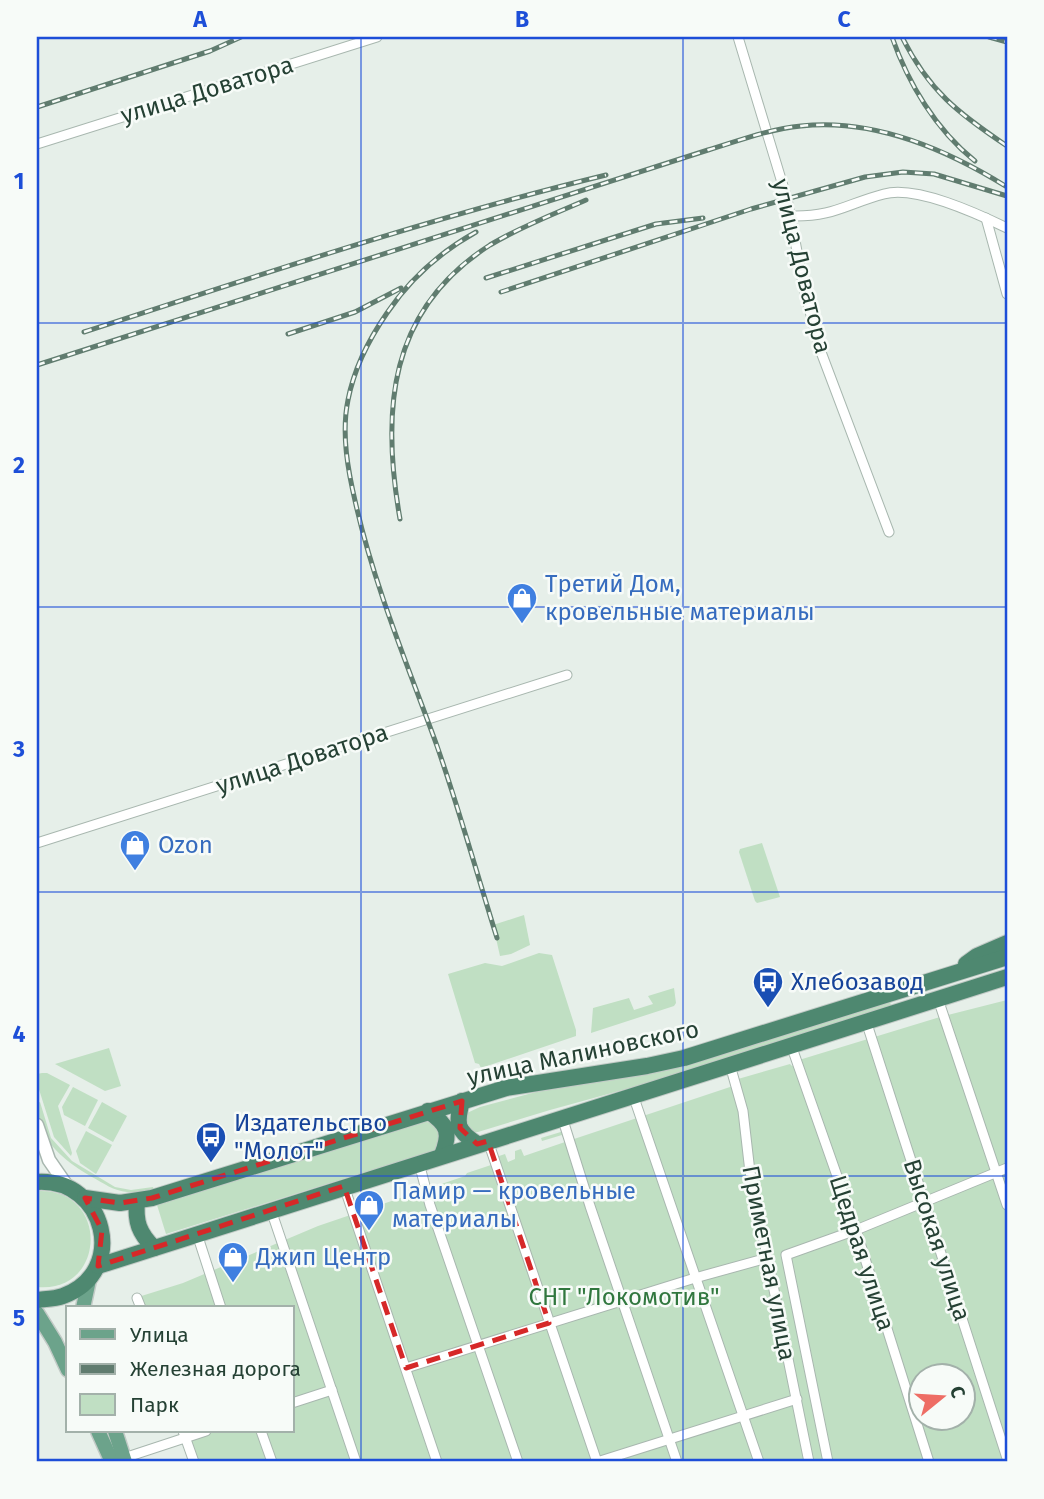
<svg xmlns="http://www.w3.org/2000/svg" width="1044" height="1499" font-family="'Fira Sans',sans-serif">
	<rect width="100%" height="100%" fill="#e6efe9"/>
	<g fill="#c0dfc3" fill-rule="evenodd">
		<polygon points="762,843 780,897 757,903 755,901 739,852 740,849"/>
		<polygon points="524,915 530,945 511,954 500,956 493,925"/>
		<polygon points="539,953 552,955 576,1030 576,1036 481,1068 479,1064 475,1063 448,974 485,963 502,966"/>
		<polygon points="674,988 676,1003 674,1006 591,1033 593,1008 629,998 634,1010 653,1004 648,996"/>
		<path d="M1007 1000V1462H192L181 1431H292V1308H139L135 1298 183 1283 318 1226 465 1176 467 1173 494 1164 496 1157 505 1154 508 1162 515 1159V1151L521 1149 524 1156 565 1142 562 1135 542 1141 541 1138 564 1131 568 1141 739 1084 738 1079 790 1064 792 1066 800 1063 799 1060 940 1017ZM922 1376H964V1418H922Z"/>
		<polygon points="890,1001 891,1006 630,1088 550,1110 478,1132 474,1132 466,1127 465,1117 467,1113 480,1107 536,1092 616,1079"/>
		<polygon points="109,1048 121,1086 105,1091 55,1064"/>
		<polygon points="42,1073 47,1073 70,1085 58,1106 72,1153 71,1156 54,1137 37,1083 37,1074"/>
		<polygon points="73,1087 98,1100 85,1126 64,1115 62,1107"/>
		<path d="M40 1102 51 1138 72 1161 115 1187 131 1190 153 1187 154 1190C145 1191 136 1193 127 1192 114 1191 103 1183 92 1177 63 1160 37 1140 37 1103Z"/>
		<polygon points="102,1102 127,1116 113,1142 88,1128"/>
		<polygon points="424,1121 434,1124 441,1133 437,1148 433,1151 166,1234 157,1205"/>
		<polygon points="86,1131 112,1145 96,1174 80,1163 76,1151"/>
		<path d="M37 1191C110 1187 107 1294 37 1287Z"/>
	</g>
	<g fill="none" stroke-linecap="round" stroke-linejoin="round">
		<g stroke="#a8b7af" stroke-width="11">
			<g id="minor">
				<polyline points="738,37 787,199 805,293 821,352 889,532"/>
				<polyline points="37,144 377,37"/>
				<path d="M791 216C834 217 846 204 884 194 916 185 978 214 1007 228"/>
				<polyline points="986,218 1007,294"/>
				<polyline points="37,843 567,675"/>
				<polyline points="938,999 1007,1205"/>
				<polyline points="866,1021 1007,1458"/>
				<polyline points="791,1045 856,1230 929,1462"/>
				<polyline points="730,1065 743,1111 750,1172 809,1462"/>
				<polyline points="633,1095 759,1462"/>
				<polyline points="562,1117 590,1206 677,1462"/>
				<polyline points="488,1141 597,1462"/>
				<polyline points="419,1163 430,1205 518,1462"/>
				<polyline points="344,1186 437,1462"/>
				<polyline points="271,1210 356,1462"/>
				<polyline points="197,1234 221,1308"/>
				<polyline points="137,1298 141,1308"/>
				<polyline points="406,1368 695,1278 767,1258"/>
				<polyline points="292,1403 332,1390"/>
				<polyline points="183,1431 194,1462"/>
				<polyline points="261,1431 272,1462"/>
				<polyline points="124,1458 206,1431"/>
				<polyline points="597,1462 797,1399"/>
				<polyline points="828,1462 786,1255 856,1230 1007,1168"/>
			</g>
		</g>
		<g stroke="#a8b7af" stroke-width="15">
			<polyline id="tertiary" points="37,1125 49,1160 67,1186"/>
		</g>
		<g stroke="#c2cac6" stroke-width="17">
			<g id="primary">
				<polyline points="83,1308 89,1280"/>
				<polyline points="37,1313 55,1342 68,1370"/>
				<polyline points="98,1431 112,1462"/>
				<polyline points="115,1431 125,1462"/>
			</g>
		</g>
		<g stroke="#c2cac6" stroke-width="18">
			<g id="trunk">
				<polyline points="966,964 977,956 1007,943"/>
				<path d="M462 1101C456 1124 456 1130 477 1144"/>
				<path d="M428 1111C448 1125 451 1132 442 1155"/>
				<path d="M37 1182C106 1178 129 1272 63 1296 55 1299 45 1299 37 1300"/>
				<polyline points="85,1198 120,1203 152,1198 506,1088 647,1066 684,1058 1007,957"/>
				<path d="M137 1201C135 1222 139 1233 154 1248"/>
				<polyline points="98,1266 1007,977"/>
			</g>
		</g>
		<use href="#minor" stroke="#fff" stroke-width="9"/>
		<use href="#tertiary" stroke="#fff" stroke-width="12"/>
		<use href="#primary" stroke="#6ca38b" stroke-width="14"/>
		<use href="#trunk" stroke="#4e8870" stroke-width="16"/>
		<g stroke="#607c6f" stroke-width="5">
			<g id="rail">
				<path d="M892 37C908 83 936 130 975 161"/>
				<path d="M902 37C929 91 958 113 1007 146"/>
				<polyline points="989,37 1007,42"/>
				<polyline points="37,107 210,51 241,37"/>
				<path d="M476 232C440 252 410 279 387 313 369 339 354 369 348 400 341 434 348 471 356 505 375 588 408 666 437 746 459 809 477 874 497 938"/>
				<polyline points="486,278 656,224 703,218"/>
				<polyline points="501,292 751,209 865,177 903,172 934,174 1007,196"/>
				<path d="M84 332C257 276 429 218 606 175"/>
				<polyline points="288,334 355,312 401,288"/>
				<path d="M37 365 708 150C738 141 769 129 801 126 874 118 946 149 1007 187"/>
				<path d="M400 519C381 411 388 310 490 245 520 227 554 214 586 200"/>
			</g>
		</g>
		<use href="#rail" stroke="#f7fbf8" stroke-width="2.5" stroke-dasharray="8" stroke-linecap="butt"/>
	</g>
	<path fill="none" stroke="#d62828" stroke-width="5" stroke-dasharray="14 9" stroke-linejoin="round" d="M462 1101 460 1128 477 1144 488 1141 549 1323 406 1368 344 1186 98 1266 102 1230 85 1198 120 1203 152 1198Z"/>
	<path fill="none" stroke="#1d4ed8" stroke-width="2" stroke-opacity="0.55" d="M361 37V1462M683 37V1462M37 323H1007M37 607H1007M37 892H1007M37 1176H1007"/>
	<defs>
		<g id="shop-pin" transform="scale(1.575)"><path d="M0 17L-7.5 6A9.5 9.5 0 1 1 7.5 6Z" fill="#3f7fe0" stroke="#f7fbf8"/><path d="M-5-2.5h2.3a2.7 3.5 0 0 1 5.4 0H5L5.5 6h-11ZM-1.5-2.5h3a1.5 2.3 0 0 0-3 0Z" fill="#fff"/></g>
		<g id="bus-pin" transform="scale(1.575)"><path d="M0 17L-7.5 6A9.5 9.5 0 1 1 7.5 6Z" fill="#1a4fb4" stroke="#f7fbf8"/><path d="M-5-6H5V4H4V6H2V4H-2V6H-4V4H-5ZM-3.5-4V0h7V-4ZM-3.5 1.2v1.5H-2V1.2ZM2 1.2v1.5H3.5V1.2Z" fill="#fff"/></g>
	</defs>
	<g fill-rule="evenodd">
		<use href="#shop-pin" x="522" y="598"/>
		<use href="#shop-pin" x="135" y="845"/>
		<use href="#bus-pin" x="768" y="982"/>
		<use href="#bus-pin" x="211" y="1137"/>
		<use href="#shop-pin" x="369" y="1205"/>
		<use href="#shop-pin" x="233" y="1257"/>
	</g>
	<g text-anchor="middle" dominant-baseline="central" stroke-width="5" stroke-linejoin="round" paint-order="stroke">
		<g font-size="24" fill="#254134" stroke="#f7fbf8">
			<text transform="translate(207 90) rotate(-17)">улица Доватора</text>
			<text transform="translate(802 266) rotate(76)">улица Доватора</text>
			<text transform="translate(302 759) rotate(-18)">улица Доватора</text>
			<text transform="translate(583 1053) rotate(-12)">улица Малиновского</text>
			<text transform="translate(937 1240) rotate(72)">Высокая улица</text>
			<text transform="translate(862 1253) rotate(72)">Щедрая улица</text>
			<text transform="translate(769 1263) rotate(79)">Приметная улица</text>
		</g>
		<g font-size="24" fill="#366cbe" stroke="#f7fbf8" text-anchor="start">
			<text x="545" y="584">Третий Дом,<tspan x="545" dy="28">кровельные материалы</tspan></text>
			<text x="158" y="845">Ozon</text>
			<text x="392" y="1191">Памир — кровельные<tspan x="392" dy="28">материалы</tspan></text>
			<text x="256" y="1257">Джип Центр</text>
		</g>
		<g font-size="24" fill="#164399" stroke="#f7fbf8" text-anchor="start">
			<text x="791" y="982">Хлебозавод</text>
			<text x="234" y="1123">Издательство<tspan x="234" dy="28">"Молот"</tspan></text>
		</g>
		<g font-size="24" fill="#30773e" stroke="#f7fbf8">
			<text x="624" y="1297">СНТ "Локомотив"</text>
		</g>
	</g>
	<rect width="1044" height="1499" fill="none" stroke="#f7fbf8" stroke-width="77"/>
	<rect x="66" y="1306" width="228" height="126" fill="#f7fbf8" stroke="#a3b1aa" stroke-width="2"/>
	<rect x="80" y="1329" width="35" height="10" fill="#6ca38b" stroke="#a3b1aa" stroke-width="2"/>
	<text x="130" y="1342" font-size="21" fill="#254134">Улица</text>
	<rect x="80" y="1364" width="35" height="10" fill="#607c6f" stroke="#a3b1aa" stroke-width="2"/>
	<text x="130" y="1376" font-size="21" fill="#254134">Железная дорога</text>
	<rect x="80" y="1394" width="35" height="21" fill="#c0dfc3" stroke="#a3b1aa" stroke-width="2"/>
	<text x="130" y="1412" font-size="21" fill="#254134">Парк</text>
	<g transform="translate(942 1397) rotate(72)"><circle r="33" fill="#f7fbf8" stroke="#a3b1aa" stroke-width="2"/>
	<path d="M0-5L12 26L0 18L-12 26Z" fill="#ee6d65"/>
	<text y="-10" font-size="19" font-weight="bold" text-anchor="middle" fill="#254134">С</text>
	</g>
	<rect x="38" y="38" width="968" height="1422" fill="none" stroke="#1d4ed8" stroke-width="2.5"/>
	<g font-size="23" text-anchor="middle" font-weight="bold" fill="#1d4ed8">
		<text x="200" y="27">A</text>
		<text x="522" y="27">B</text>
		<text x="844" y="27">C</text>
		<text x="19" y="189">1</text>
		<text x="19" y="473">2</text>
		<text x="19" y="757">3</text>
		<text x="19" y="1042">4</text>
		<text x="19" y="1326">5</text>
	</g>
</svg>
